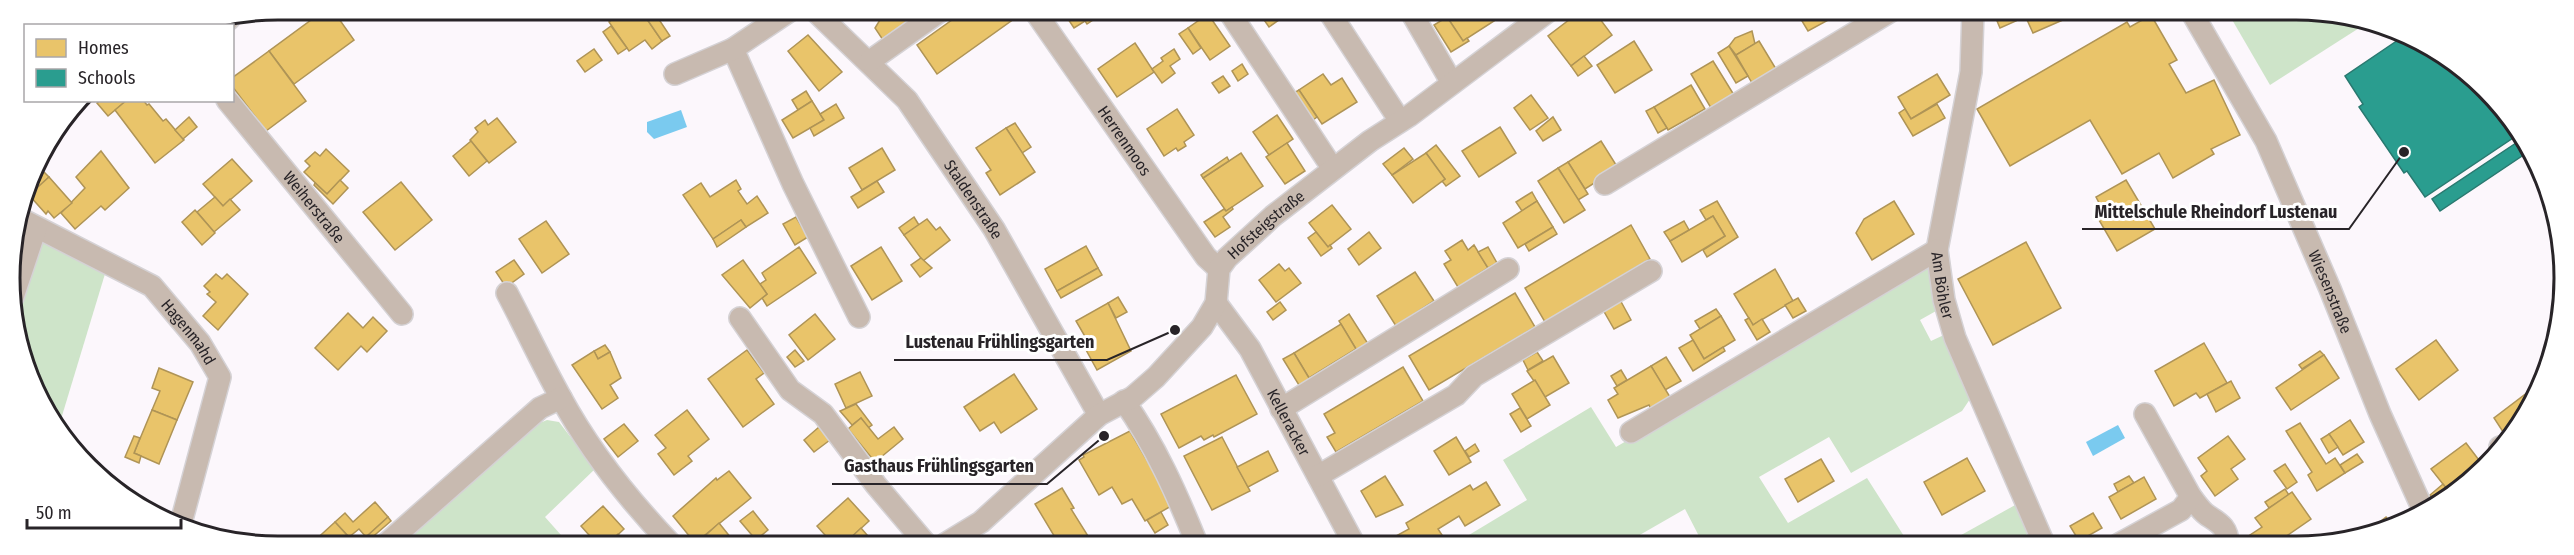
<svg xmlns="http://www.w3.org/2000/svg" width="2574" height="555" font-family="'Fira Sans Condensed',sans-serif">
	<rect width="100%" height="100%" fill="#fcf7fc"/>
	<g fill="#cee4c9">
		<polygon points="2227,11 2332,11 2367,23 2270,85"/>
		<polygon points="36,228 108,264 58,429 18,347 13,297"/>
		<polygon points="1930,263 1936,311 1920,320 1931,341 1946,334 1953,360 1970,399 1962,411 1851,473 1829,437 1759,477 1788,523 1867,478 1909,544 1703,544 1685,509 1624,544 1454,544 1527,500 1503,460 1591,407 1616,447"/>
		<polygon points="547,420 559,422 595,469 545,517 569,544 398,544 530,427"/>
		<polygon points="2017,504 2030,533 2006,544 1945,544"/>
	</g>
	<g fill="#7acaef">
		<polygon points="681,110 687,127 654,139 647,132 647,122"/>
		<polygon points="2118,425 2125,438 2093,456 2086,442"/>
	</g>
	<g fill="#e9c46a" stroke="#af9456" stroke-width="1.5">
		<polygon points="321,9 332,9 354,40 294,84 269,51 315,17 313,14"/>
		<polygon points="626,9 640,9 662,41 652,49 645,40 629,51 609,22"/>
		<polygon points="640,9 652,9 670,36 662,41"/>
		<polygon points="886,10 932,10 883,40 875,28"/>
		<polygon points="966,10 1013,10 1018,16 937,74 917,45"/>
		<polygon points="1062,10 1108,10 1087,24 1085,21 1074,28"/>
		<polygon points="1257,10 1293,10 1269,27"/>
		<polygon points="1457,10 1487,10 1494,21 1463,41 1447,17"/>
		<polygon points="1582,10 1594,11 1612,35 1571,66 1548,36"/>
		<polygon points="1796,11 1828,11 1832,18 1808,31"/>
		<polygon points="2023,11 2062,11 2065,19 2033,33"/>
		<polygon points="1208,14 1230,46 1210,60 1188,28"/>
		<polygon points="2013,15 2016,21 2000,28 1997,21"/>
		<polygon points="2151,15 2177,60 2169,64 2186,93 2214,80 2240,135 2211,149 2214,154 2173,178 2159,153 2122,174 2090,120 2010,166 1977,109 2127,22 2130,27"/>
		<polygon points="1447,17 1463,41 1467,38 1469,41 1451,52 1434,25"/>
		<polygon points="611,26 627,48 618,54 603,32"/>
		<polygon points="1188,28 1201,48 1193,54 1179,34"/>
		<polygon points="1752,31 1755,44 1736,55 1729,46 1735,38"/>
		<polygon points="808,35 842,72 819,91 788,51"/>
		<polygon points="1634,41 1652,70 1615,93 1597,65"/>
		<polygon points="1759,41 1776,69 1752,83 1736,55"/>
		<polygon points="1135,43 1154,72 1117,97 1098,69"/>
		<polygon points="1729,46 1748,76 1736,83 1718,53"/>
		<polygon points="594,49 602,60 585,72 577,61"/>
		<polygon points="1174,49 1180,59 1170,66 1175,73 1162,83 1152,69 1163,61 1161,58"/>
		<polygon points="269,51 306,101 266,131 232,86 232,78"/>
		<polygon points="1584,56 1592,66 1578,76 1571,66"/>
		<polygon points="1713,61 1734,95 1711,108 1691,74"/>
		<polygon points="1242,64 1248,74 1238,81 1232,71"/>
		<polygon points="1323,74 1331,85 1342,78 1357,102 1322,124 1299,90"/>
		<polygon points="1937,74 1950,95 1911,119 1898,97"/>
		<polygon points="1223,76 1230,86 1219,93 1212,83"/>
		<polygon points="1691,85 1705,109 1668,130 1654,107"/>
		<polygon points="1299,90 1317,117 1310,122 1292,94"/>
		<polygon points="806,91 812,101 798,110 792,100"/>
		<polygon points="1531,95 1548,118 1530,130 1514,108"/>
		<polygon points="101,100 127,100 108,116 97,103"/>
		<polygon points="127,100 143,100 147,105 149,104 163,121 166,119 184,140 155,163 115,110"/>
		<polygon points="812,101 824,120 793,138 782,120"/>
		<polygon points="836,104 844,118 814,136 810,128 824,120 820,114"/>
		<polygon points="1937,104 1945,118 1913,136 1899,113 1905,109 1911,119"/>
		<polygon points="1654,107 1667,128 1658,133 1646,111"/>
		<polygon points="1177,109 1194,135 1184,142 1186,146 1178,151 1176,148 1164,156 1147,129"/>
		<polygon points="1277,115 1293,139 1269,155 1253,132"/>
		<polygon points="189,117 197,127 183,139 175,130"/>
		<polygon points="1553,117 1561,130 1543,141 1536,131"/>
		<polygon points="497,118 516,142 489,163 470,140 478,132 475,128 485,120 488,125"/>
		<polygon points="1015,123 1031,147 1022,153 1006,128"/>
		<polygon points="1500,127 1516,153 1479,177 1462,151"/>
		<polygon points="1006,128 1035,172 1000,195 986,173 991,170 976,148"/>
		<polygon points="471,141 487,161 469,176 453,156"/>
		<polygon points="1601,141 1618,168 1585,189 1568,162"/>
		<polygon points="1287,143 1305,171 1285,184 1266,157"/>
		<polygon points="1436,145 1460,176 1446,186 1442,181 1445,179 1426,153"/>
		<polygon points="882,148 895,170 862,190 849,168"/>
		<polygon points="1404,148 1413,159 1392,175 1383,164"/>
		<polygon points="326,149 349,171 327,194 304,172 310,166 305,161 315,152 320,156"/>
		<polygon points="101,151 129,188 105,210 101,206 75,229 61,213 85,188 76,177"/>
		<polygon points="1241,153 1263,186 1226,211 1203,178"/>
		<polygon points="1426,153 1445,179 1413,203 1392,175"/>
		<polygon points="1227,157 1229,161 1203,178 1201,175"/>
		<polygon points="232,159 252,181 223,206 203,184"/>
		<polygon points="1568,162 1588,194 1578,200 1558,168"/>
		<polygon points="1558,168 1585,210 1564,223 1538,181"/>
		<polygon points="43,171 49,177 32,193 29,189 31,181"/>
		<polygon points="49,177 72,203 54,218 48,211 46,214 29,195"/>
		<polygon points="340,180 348,188 333,204 314,185 315,183 327,194"/>
		<polygon points="736,180 741,189 738,191 747,204 757,196 768,213 746,227 741,220 713,239 683,195 701,183 710,197"/>
		<polygon points="2126,180 2155,229 2117,251 2099,220 2106,216 2096,197"/>
		<polygon points="877,181 884,192 858,208 851,197"/>
		<polygon points="401,182 432,220 395,250 363,212"/>
		<polygon points="1532,192 1537,201 1522,211 1516,202"/>
		<polygon points="215,197 223,206 230,199 240,210 214,232 197,212"/>
		<polygon points="1537,201 1553,227 1518,248 1503,223"/>
		<polygon points="1717,201 1738,237 1707,257 1703,250 1725,236 1713,216 1706,220 1700,210"/>
		<polygon points="1894,201 1914,234 1872,260 1856,233 1864,219"/>
		<polygon points="1332,205 1351,229 1328,247 1309,223"/>
		<polygon points="1232,207 1233,209 1223,217 1230,227 1215,237 1204,222 1224,209 1226,211"/>
		<polygon points="195,210 215,233 202,245 182,222"/>
		<polygon points="1713,216 1725,236 1682,262 1670,241"/>
		<polygon points="796,217 808,237 795,245 783,224"/>
		<polygon points="914,217 919,225 904,235 899,228"/>
		<polygon points="927,219 936,230 940,227 950,240 923,261 904,235"/>
		<polygon points="741,220 746,227 717,247 713,239"/>
		<polygon points="546,221 569,254 542,273 519,239"/>
		<polygon points="1684,221 1689,230 1670,241 1664,232"/>
		<polygon points="1631,225 1650,259 1545,322 1525,288"/>
		<polygon points="1553,227 1557,234 1529,251 1525,244"/>
		<polygon points="1316,232 1328,247 1330,245 1332,248 1321,256 1308,238"/>
		<polygon points="1369,232 1381,248 1359,265 1348,249"/>
		<polygon points="1462,240 1468,250 1474,245 1488,268 1477,275 1479,278 1458,287 1444,264 1451,260 1445,251"/>
		<polygon points="2026,242 2061,308 1993,345 1958,279"/>
		<polygon points="1086,246 1098,268 1057,291 1045,269"/>
		<polygon points="799,247 816,273 767,306 762,298 767,294 760,284 766,280 762,273"/>
		<polygon points="881,247 902,281 872,300 851,266"/>
		<polygon points="1488,247 1497,263 1488,268 1478,252"/>
		<polygon points="921,258 932,268 920,277 911,265"/>
		<polygon points="514,260 524,274 506,287 496,272"/>
		<polygon points="743,260 767,294 750,308 722,275"/>
		<polygon points="1279,264 1285,271 1289,268 1301,283 1276,302 1259,280"/>
		<polygon points="1098,268 1102,275 1061,298 1057,291"/>
		<polygon points="1775,269 1793,301 1753,325 1734,294"/>
		<polygon points="1415,272 1434,301 1396,326 1377,296"/>
		<polygon points="216,274 222,279 227,274 248,294 218,330 203,316 216,302 207,294 210,292 204,286"/>
		<polygon points="1515,293 1535,327 1429,390 1409,356"/>
		<polygon points="1118,297 1127,312 1116,318 1108,303"/>
		<polygon points="1619,298 1631,320 1614,329 1602,308"/>
		<polygon points="1798,298 1806,311 1793,318 1785,305"/>
		<polygon points="1280,302 1286,310 1273,320 1267,312"/>
		<polygon points="1108,303 1131,351 1097,370 1085,348 1090,345 1076,321"/>
		<polygon points="1716,309 1721,316 1700,329 1695,321"/>
		<polygon points="348,313 363,328 373,317 387,331 367,352 361,346 338,370 315,348"/>
		<polygon points="815,314 835,339 808,360 789,335"/>
		<polygon points="1349,314 1370,347 1359,354 1339,321"/>
		<polygon points="1721,316 1735,340 1704,359 1690,335"/>
		<polygon points="1749,318 1753,325 1762,319 1770,332 1757,340 1745,320"/>
		<polygon points="1341,324 1356,349 1309,378 1294,353"/>
		<polygon points="1693,340 1704,359 1723,347 1725,351 1693,371 1679,348"/>
		<polygon points="2436,340 2458,370 2419,400 2396,369"/>
		<polygon points="2204,343 2227,383 2200,398 2196,393 2174,406 2155,371"/>
		<polygon points="605,345 610,352 598,359 594,351"/>
		<polygon points="747,350 764,373 756,379 774,404 743,427 708,379"/>
		<polygon points="795,350 804,361 795,367 787,357"/>
		<polygon points="594,351 598,359 610,352 621,378 610,385 618,398 602,409 572,365"/>
		<polygon points="2320,351 2324,355 2302,369 2299,365"/>
		<polygon points="1537,352 1543,361 1528,370 1523,360"/>
		<polygon points="1294,353 1312,383 1302,390 1283,359"/>
		<polygon points="2324,355 2339,378 2291,410 2276,388"/>
		<polygon points="1553,356 1569,383 1545,397 1527,371"/>
		<polygon points="1666,357 1681,381 1665,390 1651,366"/>
		<polygon points="1651,366 1670,397 1651,409 1649,405 1618,418 1608,400 1618,394 1614,388"/>
		<polygon points="1403,367 1423,401 1336,452 1327,437 1335,433 1324,414"/>
		<polygon points="159,368 193,382 177,420 152,410 160,391 152,388"/>
		<polygon points="1621,370 1627,380 1617,386 1611,376"/>
		<polygon points="860,372 872,396 846,408 835,384"/>
		<polygon points="1014,374 1037,409 1001,433 994,422 980,431 964,407"/>
		<polygon points="1236,375 1257,414 1214,437 1213,435 1204,440 1201,436 1179,448 1161,414"/>
		<polygon points="1535,380 1550,405 1527,419 1512,394"/>
		<polygon points="2231,381 2240,398 2216,412 2207,394"/>
		<polygon points="2536,386 2540,386 2537,397 2507,438 2494,418"/>
		<polygon points="856,404 872,425 868,428 861,418 852,425 840,411"/>
		<polygon points="1520,408 1531,426 1521,432 1510,414"/>
		<polygon points="152,410 177,420 159,464 134,453"/>
		<polygon points="687,410 709,439 688,456 692,461 674,475 658,454 666,448 655,435"/>
		<polygon points="861,418 878,439 894,427 903,439 875,462 848,429"/>
		<polygon points="2350,420 2364,442 2343,455 2329,434"/>
		<polygon points="2300,423 2326,464 2335,458 2345,473 2317,491 2308,475 2312,472 2286,431"/>
		<polygon points="624,424 638,441 618,457 604,439"/>
		<polygon points="819,427 830,440 814,452 804,440"/>
		<polygon points="1130,431 1173,505 1145,521 1132,499 1122,504 1112,487 1099,495 1079,460 1084,457 1083,455"/>
		<polygon points="2329,434 2338,447 2329,453 2321,439"/>
		<polygon points="134,436 140,438 134,453 141,456 139,463 125,457"/>
		<polygon points="2228,436 2245,459 2231,469 2238,479 2215,496 2201,476 2207,471 2198,458"/>
		<polygon points="1222,437 1250,491 1212,510 1184,456"/>
		<polygon points="1456,437 1471,462 1449,475 1434,451"/>
		<polygon points="2466,443 2485,468 2450,493 2431,469"/>
		<polygon points="1475,444 1479,451 1469,457 1465,451"/>
		<polygon points="1268,451 1278,471 1248,487 1237,467"/>
		<polygon points="2357,454 2363,462 2345,473 2340,465"/>
		<polygon points="1967,458 1985,491 1942,515 1924,482"/>
		<polygon points="1821,459 1834,481 1798,502 1785,479"/>
		<polygon points="2285,464 2297,482 2287,489 2274,471"/>
		<polygon points="729,471 751,498 695,543 673,516 716,478 717,480"/>
		<polygon points="1385,476 1403,505 1376,517 1361,491"/>
		<polygon points="2129,476 2134,483 2118,492 2114,484"/>
		<polygon points="2144,477 2156,499 2121,519 2109,497"/>
		<polygon points="1486,482 1500,505 1465,526 1459,516 1438,529 1444,538 1435,544 1401,544 1396,536 1409,529 1406,523 1470,485 1473,490"/>
		<polygon points="2443,484 2450,493 2436,503 2430,495"/>
		<polygon points="1062,488 1074,508 1071,509 1093,544 1059,544 1035,504"/>
		<polygon points="2285,489 2289,495 2269,508 2265,502"/>
		<polygon points="2292,492 2311,519 2278,542 2279,544 2247,544 2244,539 2262,527 2255,518"/>
		<polygon points="848,498 869,521 844,544 833,544 817,526"/>
		<polygon points="375,502 388,517 366,537 359,529 349,537 335,522 345,513 353,522"/>
		<polygon points="603,506 624,529 608,544 597,544 581,526"/>
		<polygon points="753,511 768,530 756,540 740,521"/>
		<polygon points="1161,512 1168,525 1155,533 1147,520"/>
		<polygon points="2093,513 2102,528 2079,541 2070,526"/>
		<polygon points="388,517 391,521 369,540 366,537"/>
		<polygon points="2386,517 2392,526 2364,534"/>
		<polygon points="335,522 355,544 311,544"/>
		<polygon points="719,523 731,538 724,544 696,544"/>
		<polygon points="861,528 874,543 844,544"/>
		<polygon points="618,534 627,544 608,544"/>
		<polygon points="2019,537 2023,544 2006,544"/>
	</g>
	<g fill="#2a9d8f" stroke="#297970" stroke-width="1.5">
		<polygon points="2404,36 2431,45 2510,114 2519,134 2425,197 2407,171 2404,173 2359,107 2363,104 2345,76"/>
		<polygon points="2522,139 2528,152 2440,211 2432,199"/>
	</g>
	<g fill="none" stroke-linecap="round" stroke-linejoin="round">
		<g stroke="#d5d2d5" stroke-width="24">
			<g id="minor">
				<path id="s1" d="M814 10 907 100 994 229 1099 415"/>
				<path id="s2" d="M1034 10 1206 257 1219 269"/>
				<polyline points="1228,10 1333,169"/>
				<polyline points="1328,10 1400,121"/>
				<polyline points="1410,10 1452,83"/>
				<path id="s3" d="M1973 11 1971 72 1937 250 1944 300 1955 338 2044 544"/>
				<path id="s4" d="M2191 11 2266 141 2330 289 2380 414 2424 512"/>
				<polyline points="220,26 229,19"/>
				<polyline points="733,49 793,184 859,317"/>
				<polyline points="870,61 942,10"/>
				<polyline points="675,74 733,49 791,10"/>
				<path id="s5" d="M227 100 402 314"/>
				<polyline points="1605,184 1891,11"/>
				<path id="s6" d="M21 219 152 286 200 343 220 377 181 523"/>
				<path d="M507 293C525 327 541 362 560 396 589 450 629 500 671 544"/>
				<polyline points="13,297 36,228"/>
				<path id="s7" d="M1216 303 1250 349 1354 544"/>
				<polyline points="740,318 790,390 823,414 876,485 926,544"/>
				<path d="M1124 401C1155 445 1177 494 1197 544"/>
				<polyline points="1281,409 1508,269"/>
				<polyline points="1631,432 1937,250"/>
				<polyline points="2500,447 2501,447"/>
				<polyline points="1318,476 1456,395 1474,376 1651,271"/>
				<path d="M2191 497C2196 503 2201 511 2207 515 2219 523 2228 527 2228 544"/>
				<polyline points="386,544 540,408 561,398"/>
				<path id="s8" d="M945 544 981 522 1099 415 1133 397 1156 377 1202 327 1216 303 1219 269 1227 258 1273 216 1370 141 1409 116 1550 10"/>
				<polyline points="2119,544 2181,510 2191,497 2145,414"/>
			</g>
		</g>
		<use href="#minor" stroke="#c8bab0" stroke-width="21"/>
	</g>
	<g text-anchor="middle" dominant-baseline="central" stroke-width="6" stroke-linejoin="round" paint-order="stroke">
		<g font-size="16" fill="#282428" stroke="#fff">
			<text stroke="none"><textPath href="#s2" startOffset="159">Herrenmoos</textPath></text>
			<text stroke="none"><textPath href="#s1" startOffset="249">Staldenstraße</textPath></text>
			<text stroke="none"><textPath href="#s5" startOffset="138">Weiherstraße</textPath></text>
			<text stroke="none"><textPath href="#s8" startOffset="465">Hofsteigstraße</textPath></text>
			<text stroke="none"><textPath href="#s3" startOffset="278">Am Böhler</textPath></text>
			<text stroke="none"><textPath href="#s4" startOffset="314">Wiesenstraße</textPath></text>
			<text stroke="none"><textPath href="#s6" startOffset="206">Hagenmahd</textPath></text>
			<text stroke="none"><textPath href="#s7" startOffset="140">Kelleracker</textPath></text>
		</g>
	</g>
	<path d="M0 0H2574V555H0ZM278 20H2296A258 258 0 0 1 2554 278V278A258 258 0 0 1 2296 536H278A258 258 0 0 1 20 278V278A258 258 0 0 1 278 20Z" fill="#fff" fill-rule="evenodd"/>
	<path fill="none" stroke="#282428" stroke-width="3" d="M278 20H2296A258 258 0 0 1 2554 278V278A258 258 0 0 1 2296 536H278A258 258 0 0 1 20 278V278A258 258 0 0 1 278 20Z"/>
	<path fill="none" stroke="#282428" stroke-width="2" d="M2404 152L2349 229H2082M1175 330L1107 360H894M1104 436L1047 484H832"/>
	<g fill="#282428" stroke="#fff" stroke-width="2">
		<circle cx="2404" cy="152" r="6"/>
		<circle cx="1175" cy="330" r="6"/>
		<circle cx="1104" cy="436" r="6"/>
	</g>
	<g font-size="18" text-anchor="middle" font-weight="bold" fill="#282428" stroke="#fff" stroke-width="6" stroke-linejoin="round" paint-order="stroke">
		<text x="2216" y="218">Mittelschule Rheindorf Lustenau</text>
		<text x="1000" y="348">Lustenau Frühlingsgarten</text>
		<text x="939" y="472">Gasthaus Frühlingsgarten</text>
	</g>
	<rect x="24" y="24" width="210" height="78" fill="#ffffff" stroke="#a9a7a9" stroke-width="1.5"/>
	<rect x="36" y="39" width="30" height="18" fill="#e9c46a" stroke="#a9a7a9" stroke-width="1.5"/>
	<text x="78" y="54" font-size="18" fill="#282428">Homes</text>
	<rect x="36" y="69" width="30" height="18" fill="#2a9d8f" stroke="#a9a7a9" stroke-width="1.5"/>
	<text x="78" y="84" font-size="18" fill="#282428">Schools</text>
	<path d="M27 519v9h154v-9" fill="none" stroke="#282428" stroke-width="3"/>
	<text x="36" y="519" font-size="18" fill="#282428" stroke="#ffffff" stroke-width="4.5" paint-order="stroke">50 m</text>
</svg>
